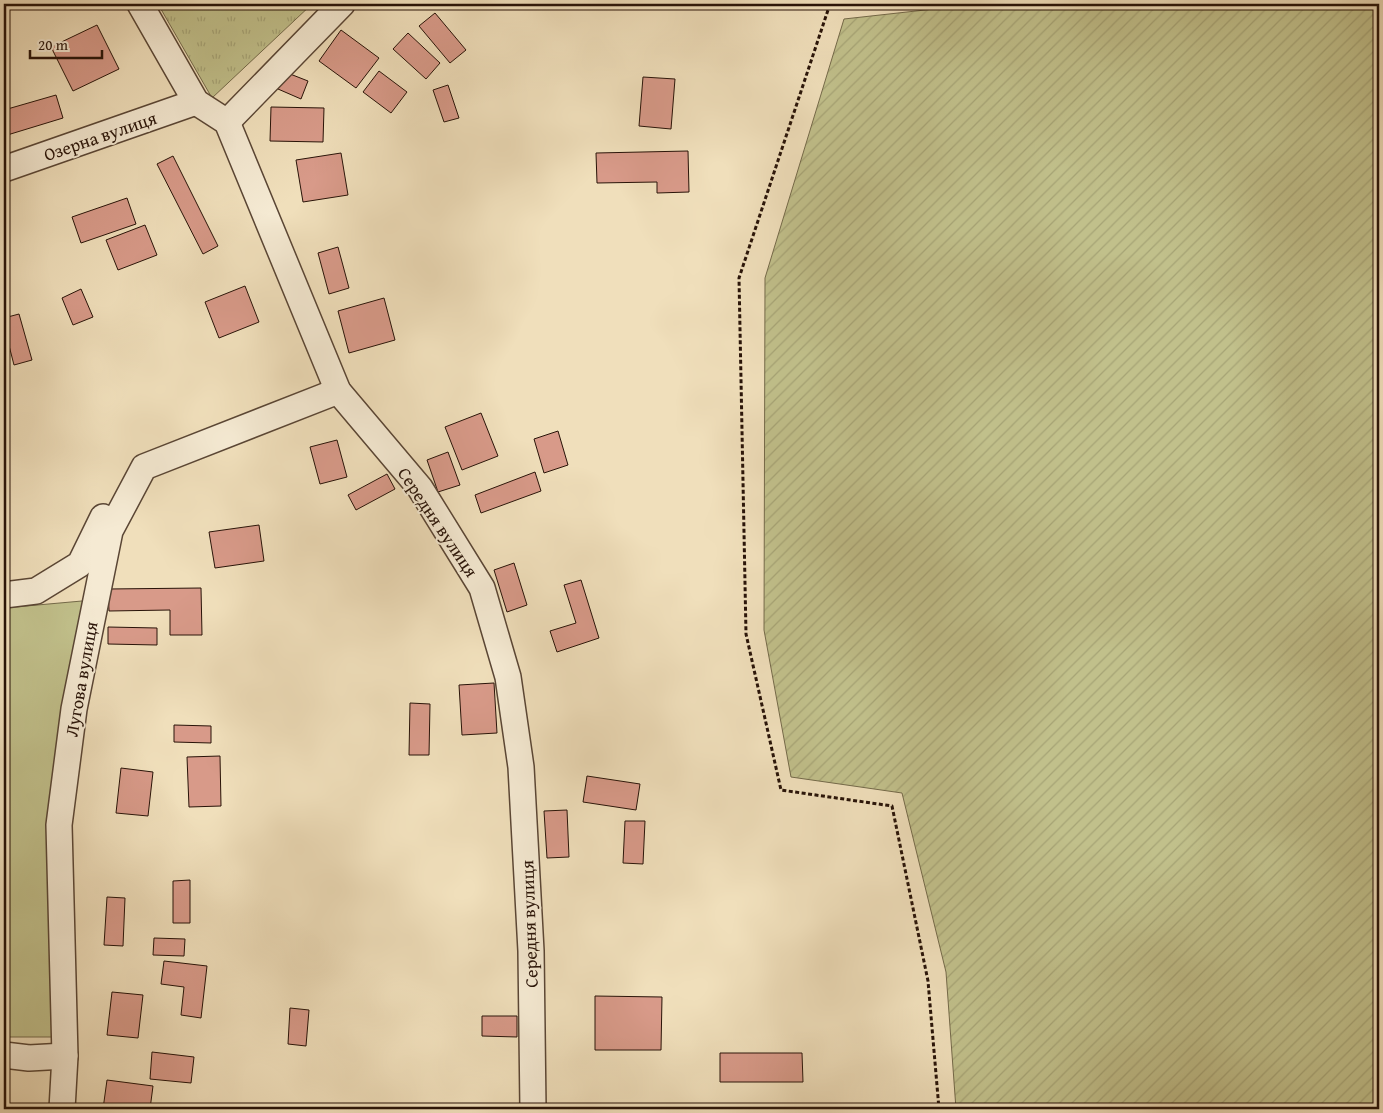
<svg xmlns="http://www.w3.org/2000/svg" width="1383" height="1113" font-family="'Gentium Book Plus',serif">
	<defs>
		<pattern id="park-tufts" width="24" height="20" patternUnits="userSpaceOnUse" patternTransform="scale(1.25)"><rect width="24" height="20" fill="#c1c08b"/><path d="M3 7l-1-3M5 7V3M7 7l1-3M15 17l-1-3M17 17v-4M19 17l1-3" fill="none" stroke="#a6a476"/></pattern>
		<pattern id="garden-furrows" width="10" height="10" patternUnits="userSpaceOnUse" patternTransform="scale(1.25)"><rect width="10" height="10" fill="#c1c08b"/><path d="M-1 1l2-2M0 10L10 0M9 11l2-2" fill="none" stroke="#a6a476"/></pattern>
	</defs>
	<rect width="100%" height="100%" fill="#f0dfbb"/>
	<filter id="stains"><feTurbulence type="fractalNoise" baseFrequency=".004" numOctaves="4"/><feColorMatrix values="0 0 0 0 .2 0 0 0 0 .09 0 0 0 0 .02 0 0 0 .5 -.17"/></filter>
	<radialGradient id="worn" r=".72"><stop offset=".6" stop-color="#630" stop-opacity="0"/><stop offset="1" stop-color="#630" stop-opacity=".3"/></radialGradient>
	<polygon fill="#c1c08b" stroke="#746a4a" points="93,600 60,822 68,1037 4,1037 4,608"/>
	<polygon fill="url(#park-tufts)" stroke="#746a4a" points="158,4 312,4 212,98"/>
	<polygon fill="url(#garden-furrows)" stroke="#746a4a" points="979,4 1379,4 1379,1109 956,1109 946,972 902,793 791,777 764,630 765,278 844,19"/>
	<g fill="#d89a89" stroke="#281308">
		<polygon points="423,4 434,4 428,9"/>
		<polygon points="435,13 466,50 450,63 419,26"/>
		<polygon points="97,25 119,69 73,91 51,47"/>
		<polygon points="341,30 379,58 356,88 319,61"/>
		<polygon points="408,33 440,63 426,79 393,49"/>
		<polygon points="379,71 407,92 391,113 363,92"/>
		<polygon points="285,72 308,81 301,99 278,89"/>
		<polygon points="643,77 675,79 671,129 639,126"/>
		<polygon points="448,85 459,118 444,122 433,90"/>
		<polygon points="56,95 63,118 4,136 4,110"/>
		<polygon points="271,107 324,108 323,142 270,141"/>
		<polygon points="688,151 689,192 657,193 657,182 597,183 596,153"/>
		<polygon points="341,153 348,195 303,202 296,160"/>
		<polygon points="173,156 218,246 203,254 157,164"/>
		<polygon points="127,198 136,224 81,243 72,217"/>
		<polygon points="145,225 157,255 118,270 106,240"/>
		<polygon points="338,247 349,288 329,294 318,253"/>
		<polygon points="245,286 259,322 219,338 205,302"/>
		<polygon points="81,289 93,317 73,325 62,298"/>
		<polygon points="384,298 395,340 349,353 338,311"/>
		<polygon points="19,314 32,360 14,365 4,326 4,318"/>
		<polygon points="481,413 498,456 462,470 445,427"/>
		<polygon points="558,431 568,465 544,473 534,439"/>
		<polygon points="337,440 347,477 320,484 310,447"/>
		<polygon points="448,452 460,485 438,492 427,460"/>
		<polygon points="535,472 541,491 481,513 475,495"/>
		<polygon points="387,474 395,489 356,510 348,495"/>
		<polygon points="259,525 264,561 215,568 209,532"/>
		<polygon points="514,563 527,605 507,612 494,570"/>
		<polygon points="581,580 599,638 557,652 550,631 576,623 564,585"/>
		<polygon points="201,588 202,635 170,635 170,610 109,611 108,589"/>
		<polygon points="108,627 157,628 157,645 108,644"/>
		<polygon points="494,683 497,733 462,735 459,685"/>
		<polygon points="410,703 430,704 429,755 409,755"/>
		<polygon points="174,725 211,726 211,743 174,742"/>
		<polygon points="220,756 221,806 189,807 187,757"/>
		<polygon points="121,768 153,772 148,816 116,813"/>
		<polygon points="587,776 640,784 636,810 583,802"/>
		<polygon points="567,810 569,857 547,858 544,811"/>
		<polygon points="625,821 645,821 643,864 623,863"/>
		<polygon points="190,880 190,923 173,923 173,881"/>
		<polygon points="107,897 125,898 123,946 104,945"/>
		<polygon points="154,938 185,939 184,956 153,955"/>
		<polygon points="164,961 207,966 201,1018 181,1015 184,987 161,984"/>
		<polygon points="112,992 143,995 138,1038 107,1035"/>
		<polygon points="595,996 662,997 661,1050 595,1050"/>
		<polygon points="290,1008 309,1010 306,1046 288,1044"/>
		<polygon points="482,1016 517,1016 517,1037 482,1036"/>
		<polygon points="152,1052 194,1057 191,1083 150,1079"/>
		<polygon points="720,1053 802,1053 803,1082 720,1082"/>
		<polygon points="107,1080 153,1086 150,1109 103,1109"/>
	</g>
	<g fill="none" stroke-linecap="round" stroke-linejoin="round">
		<g stroke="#5a4635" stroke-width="28">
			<g id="street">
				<polyline points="140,4 196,102 227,122 338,391 420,488 482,588 508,677 521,767 531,951 533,1109"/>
				<polyline points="227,122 342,4"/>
				<polyline points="4,169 196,102"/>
				<polyline points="4,595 36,591 80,564 103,517"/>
				<polyline points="4,1055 29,1058 65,1056"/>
				<polyline points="62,1109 65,1056 59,825 74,709 110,531 144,467 338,391"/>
			</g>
		</g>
		<polyline stroke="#281308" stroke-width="3" stroke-dasharray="4 2.5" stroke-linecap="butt" points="830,4 739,278 746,634 781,790 892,806 928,981 939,1109"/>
		<use href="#street" stroke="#f5ead3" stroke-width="25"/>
	</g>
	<g text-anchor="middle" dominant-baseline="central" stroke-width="4" stroke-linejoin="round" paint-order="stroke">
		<g font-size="18" fill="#281308" stroke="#f5ead3">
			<text transform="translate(100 136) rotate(-19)">Озерна вулиця</text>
			<text transform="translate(438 522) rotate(56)">Середня вулиця</text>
			<text transform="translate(81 679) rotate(-80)">Лугова вулиця</text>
			<text transform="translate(529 924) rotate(-92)">Середня вулиця</text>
		</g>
	</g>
	<rect width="1383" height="1113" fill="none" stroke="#f0dfbb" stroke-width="20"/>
	<rect x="5" y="5" width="1373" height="1103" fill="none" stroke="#281308" stroke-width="2.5"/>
	<rect x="10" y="10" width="1363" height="1093" fill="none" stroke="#281308"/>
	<path d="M30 50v8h72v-8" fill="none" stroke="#281308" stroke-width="2.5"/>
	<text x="38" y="50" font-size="15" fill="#281308" stroke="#f5ead3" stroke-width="4" paint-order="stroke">20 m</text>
	<rect width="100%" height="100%" filter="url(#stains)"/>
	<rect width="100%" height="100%" fill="url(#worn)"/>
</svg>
